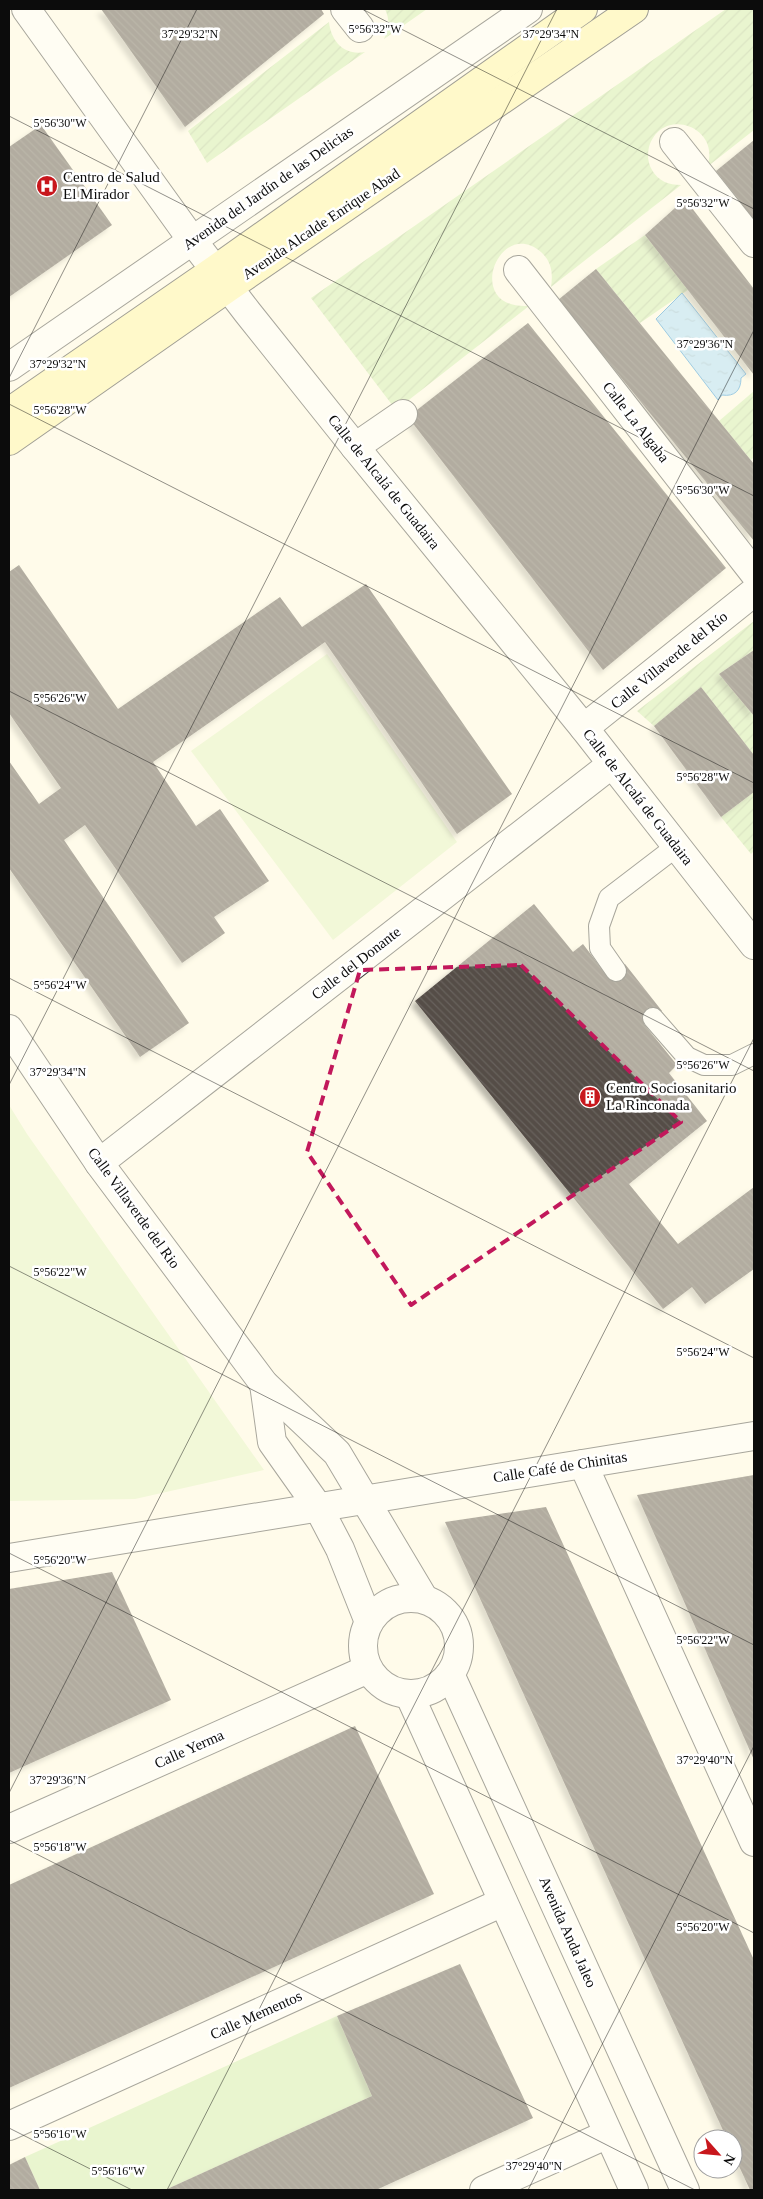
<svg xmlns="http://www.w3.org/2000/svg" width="763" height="2199" font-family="Georgia,serif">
	<defs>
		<pattern id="garden-furrows" width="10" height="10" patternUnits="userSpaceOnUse" patternTransform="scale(1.25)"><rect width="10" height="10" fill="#cfedb0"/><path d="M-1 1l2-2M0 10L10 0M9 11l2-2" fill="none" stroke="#b1ca96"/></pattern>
		<pattern id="water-ripples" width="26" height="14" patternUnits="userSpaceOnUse" patternTransform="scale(1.25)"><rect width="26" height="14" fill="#a9dcfc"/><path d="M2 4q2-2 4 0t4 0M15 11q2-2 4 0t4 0" fill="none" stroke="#90bcd7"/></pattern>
		<pattern id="building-back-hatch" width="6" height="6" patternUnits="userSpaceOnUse" patternTransform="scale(1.25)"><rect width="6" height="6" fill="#554d47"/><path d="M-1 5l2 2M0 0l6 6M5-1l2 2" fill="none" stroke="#68625d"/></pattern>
		<filter id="shadow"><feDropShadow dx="-4.5" dy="4.5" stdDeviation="2.5" flood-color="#0004"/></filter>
	</defs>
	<rect width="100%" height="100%" fill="#fffbea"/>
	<polygon fill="#cfedb0" points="337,2016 372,2096 165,2190 40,2190 25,2157"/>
	<g fill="url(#garden-furrows)">
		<path d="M385 9H427L384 39C389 28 390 20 385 9Z"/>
		<path d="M726 9H754V130L707 167C722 127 662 105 649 147 647 155 648 163 652 170 658 181 669 185 681 185L551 287C553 274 552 262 541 252 499 216 462 310 529 306L396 410 311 298Z"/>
		<path d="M329 22C331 41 344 56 365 52L207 163 188 131Z"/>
		<polygon points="645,235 688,290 640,323 596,269"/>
		<polygon points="754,391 754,457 751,460 719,421"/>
		<polygon points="754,621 754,650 719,674 754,716 754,755 701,687 654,726 637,711"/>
		<polygon points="754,792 754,851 751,854 721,817"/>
	</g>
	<g fill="#e2f3c3">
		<polygon points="327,654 457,842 333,940 191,751"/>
		<polygon points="9,1105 27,1134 264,1470 135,1499 9,1501"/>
	</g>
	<path fill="url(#water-ripples)" stroke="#2991da" d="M682 293 746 374 741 378C741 390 735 397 722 395L718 400 656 319Z"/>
	<g fill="url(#building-back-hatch)" filter="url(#shadow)">
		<polygon points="101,9 321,9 324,14 185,127"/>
		<polygon points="41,125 112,225 9,297 9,147"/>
		<polygon points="754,140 754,220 716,171"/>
		<polygon points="685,199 754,289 754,375 645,235"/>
		<polygon points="596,269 754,464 754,541 558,300"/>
		<polygon points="528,323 726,568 603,670 408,417"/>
		<polygon points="19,565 118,709 280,597 302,627 366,584 512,794 457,834 325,642 153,762 196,826 220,809 269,881 214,917 225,933 182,963 85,825 64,840 189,1023 140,1057 9,868 9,761 39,804 61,788 9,713 9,572"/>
		<polygon points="754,650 754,716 719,674"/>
		<polygon points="701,687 754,755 754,792 721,817 654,726"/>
		<polygon points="534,904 573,952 583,944 608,977 625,964 662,1011 644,1024 677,1065 669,1073 707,1121 629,1184 678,1244 754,1187 754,1269 705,1304 692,1287 663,1309 415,1001"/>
		<polygon points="754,1475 754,1760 637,1495"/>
		<polygon points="546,1507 754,1960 754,2190 750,2190 733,2153 733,2139 727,2139 445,1522"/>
		<polygon points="112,1572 171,1700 9,1773 9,1589"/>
		<polygon points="355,1726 434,1894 9,2088 9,1885"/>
		<polygon points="460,1964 533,2118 376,2190 165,2190 372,2096 337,2016"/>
		<polygon points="25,2157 40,2190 9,2190 9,2165"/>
	</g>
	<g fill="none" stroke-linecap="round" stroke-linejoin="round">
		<g stroke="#3f3f3f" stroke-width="22">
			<g id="service">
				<polyline points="616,971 600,948 599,926 609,898 677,846"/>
				<polyline points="653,1018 687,1057 704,1065 732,1065 754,1054"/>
			</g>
		</g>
		<g stroke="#3f3f3f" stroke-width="30">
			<polyline id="pedestrian" points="355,447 403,414"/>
		</g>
		<g stroke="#3f3f3f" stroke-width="30">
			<g id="minor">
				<polyline points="26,9 192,240 248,313 355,447 584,728 754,945"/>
				<polyline points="345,9 360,28"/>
				<polyline points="674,142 754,243"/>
				<polyline points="518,270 754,573"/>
				<polyline points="9,367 528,9"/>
				<polyline points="584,728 754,592"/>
				<polyline points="9,1029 99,1163 264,1384 337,1453 424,1599"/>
				<polyline points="99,1163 612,764"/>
				<polyline points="264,1384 272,1442 318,1507 340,1549 369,1622"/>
				<polyline points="583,1464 754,1842"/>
				<polyline points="9,1558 754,1436"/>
				<circle cx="411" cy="1646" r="48"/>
				<polyline points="450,1674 685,2190"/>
				<polyline points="409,1694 634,2190"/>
				<polyline points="9,1829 368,1669"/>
				<polyline points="9,2126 503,1902"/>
				<polyline points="484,2190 608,2134"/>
			</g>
		</g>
		<g stroke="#2e2e2e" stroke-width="30">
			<g id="secondary">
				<polyline points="9,412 216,269 583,9"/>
				<polyline points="9,441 229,287 634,9"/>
			</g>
		</g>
		<use href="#service" stroke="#fff" stroke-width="20"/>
		<use href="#pedestrian" stroke="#fff" stroke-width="28"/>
		<use href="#minor" stroke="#fff" stroke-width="28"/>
		<use href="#secondary" stroke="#fff6a5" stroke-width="28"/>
	</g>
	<path d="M0 0H763V2199H0ZM521 965 681 1122 411 1305 307 1152 360 970Z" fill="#fffbea" fill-opacity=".55" fill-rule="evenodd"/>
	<path fill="none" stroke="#c2185b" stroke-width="4" stroke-dasharray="10 6" stroke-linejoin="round" d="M521 965 681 1122 411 1305 307 1152 360 970Z"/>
	<path fill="none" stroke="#0c0c0c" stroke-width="1" stroke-opacity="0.45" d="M362 9 754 209M9 116 754 496M9 378 197 9M9 404 754 783M9 691 754 1071M9 978 754 1358M9 1085 557 9M9 1266 754 1645M9 1553 754 1933M9 1793 754 330M9 1840 695 2190M9 2128 132 2190M167 2190 754 1038M528 2190 754 1746"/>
	<defs>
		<g id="hospital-disc" transform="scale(1.125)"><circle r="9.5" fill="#c8171d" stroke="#fff"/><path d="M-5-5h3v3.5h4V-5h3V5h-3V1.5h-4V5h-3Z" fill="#fff"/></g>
		<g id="building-disc" transform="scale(1.125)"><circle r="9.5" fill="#c8171d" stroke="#fff"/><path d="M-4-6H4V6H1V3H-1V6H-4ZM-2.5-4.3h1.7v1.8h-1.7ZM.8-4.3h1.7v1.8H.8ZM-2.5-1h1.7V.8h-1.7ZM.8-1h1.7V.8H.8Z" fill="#fff"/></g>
	</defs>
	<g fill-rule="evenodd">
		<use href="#hospital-disc" x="47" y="186"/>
		<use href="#building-disc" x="590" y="1097"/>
	</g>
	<g text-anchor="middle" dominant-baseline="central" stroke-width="5" stroke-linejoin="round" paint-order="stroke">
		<g font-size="15" fill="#0c0c0c" stroke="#fff" text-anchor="start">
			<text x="63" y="177">Centro de Salud<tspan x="63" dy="17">El Mirador</tspan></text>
			<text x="606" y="1088">Centro Sociosanitario<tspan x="606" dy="17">La Rinconada</tspan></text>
		</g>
		<g font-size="15" fill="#0c0c0c" stroke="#fff">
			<text transform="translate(268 188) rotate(-35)">Avenida del Jardín de las Delicias</text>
			<text transform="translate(321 224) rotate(-34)">Avenida Alcalde Enrique Abad</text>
			<text transform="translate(636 422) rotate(52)">Calle La Algaba</text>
			<text transform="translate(384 482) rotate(51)">Calle de Alcalá de Guadaira</text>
			<text transform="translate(669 660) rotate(-39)">Calle Villaverde del Río</text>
			<text transform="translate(638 797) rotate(52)">Calle de Alcalá de Guadaira</text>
			<text transform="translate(356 963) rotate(-38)">Calle del Donante</text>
			<text transform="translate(134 1208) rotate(54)">Calle Villaverde del Rio</text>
			<text transform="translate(560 1467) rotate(-9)">Calle Café de Chinitas</text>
			<text transform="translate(189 1749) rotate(-24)">Calle Yerma</text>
			<text transform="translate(568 1932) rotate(66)">Avenida Anda Jaleo</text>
			<text transform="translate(256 2015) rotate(-24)">Calle Mementos</text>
		</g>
	</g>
	<g font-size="12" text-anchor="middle" fill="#0c0c0c" stroke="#fff" stroke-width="5" stroke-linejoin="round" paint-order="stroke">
		<text x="375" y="33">5°56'32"W</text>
		<text x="190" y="38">37°29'32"N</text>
		<text x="551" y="38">37°29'34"N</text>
		<text x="60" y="127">5°56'30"W</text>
		<text x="703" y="207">5°56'32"W</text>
		<text x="705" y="348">37°29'36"N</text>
		<text x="58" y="368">37°29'32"N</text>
		<text x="60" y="414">5°56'28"W</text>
		<text x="703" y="494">5°56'30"W</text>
		<text x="60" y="702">5°56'26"W</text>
		<text x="703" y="781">5°56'28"W</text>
		<text x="60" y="989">5°56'24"W</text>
		<text x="703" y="1069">5°56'26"W</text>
		<text x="58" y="1076">37°29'34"N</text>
		<text x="60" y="1276">5°56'22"W</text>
		<text x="703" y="1356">5°56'24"W</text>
		<text x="60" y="1564">5°56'20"W</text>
		<text x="703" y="1644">5°56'22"W</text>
		<text x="705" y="1764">37°29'40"N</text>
		<text x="58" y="1784">37°29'36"N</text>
		<text x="60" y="1851">5°56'18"W</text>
		<text x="703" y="1931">5°56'20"W</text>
		<text x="60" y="2138">5°56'16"W</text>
		<text x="534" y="2170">37°29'40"N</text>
		<text x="118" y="2175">5°56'16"W</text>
	</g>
	<rect width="763" height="2199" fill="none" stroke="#0c0c0c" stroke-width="20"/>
	<g transform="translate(718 2154) rotate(117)"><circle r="24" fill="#ffffff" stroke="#9e9e9e"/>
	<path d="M0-4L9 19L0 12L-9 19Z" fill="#c8171d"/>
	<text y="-8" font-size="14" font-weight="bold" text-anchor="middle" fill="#0c0c0c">N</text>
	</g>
</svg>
